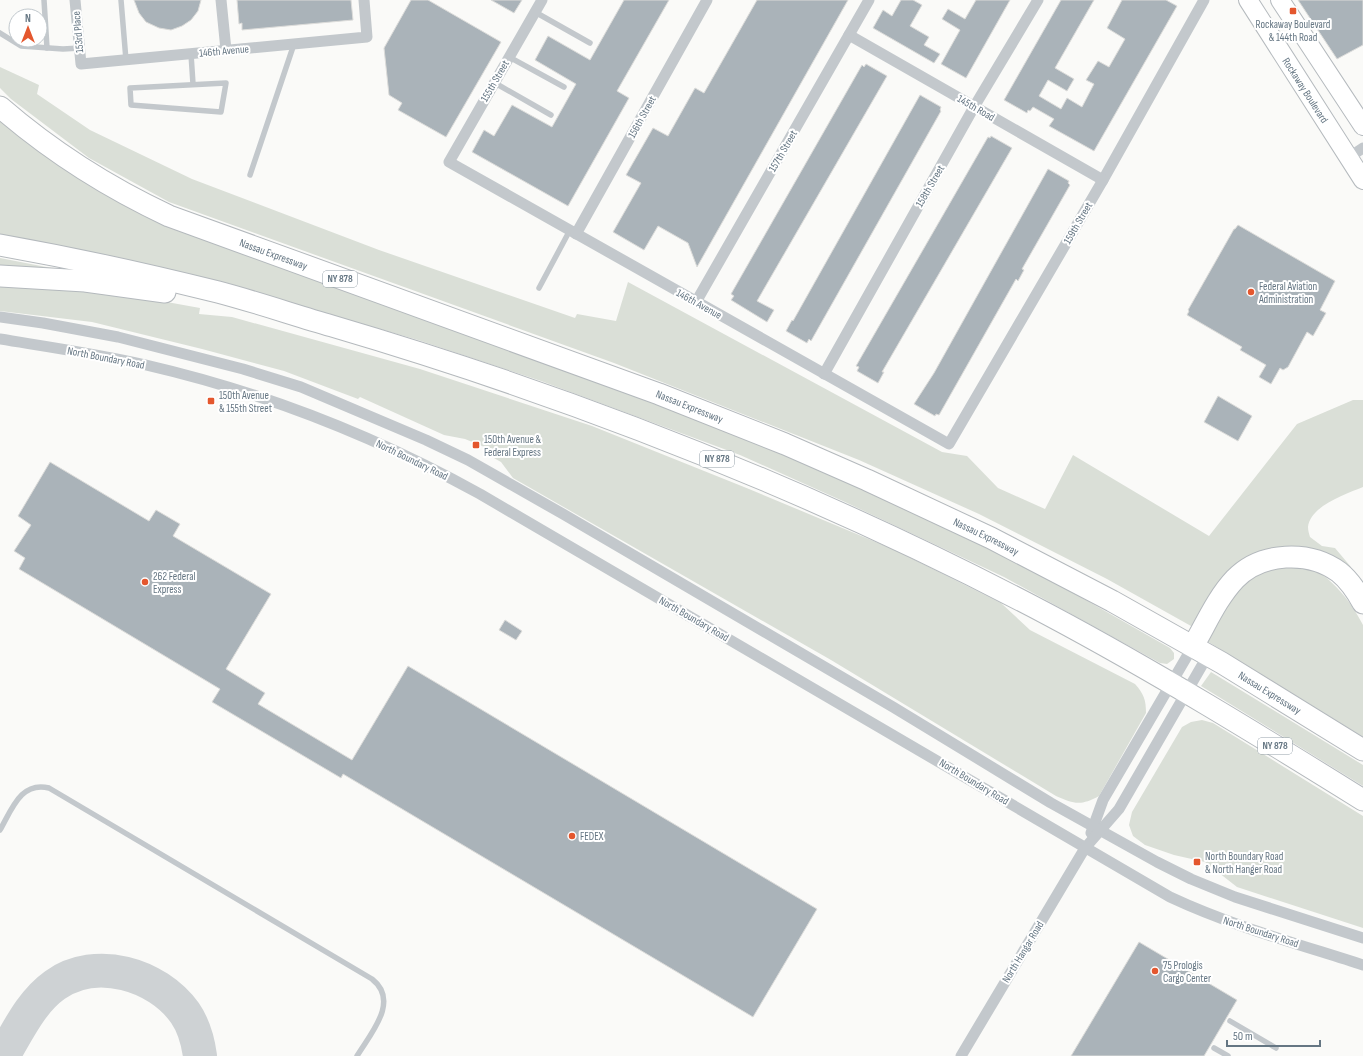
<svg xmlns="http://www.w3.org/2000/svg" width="1363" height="1056" font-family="'Sofia Sans Condensed',sans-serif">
	<rect width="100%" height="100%" fill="#fafaf8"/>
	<g fill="#dadfd7">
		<path d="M0 67 39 85 37 94 90 130 192 179 379 250 575 318 577 314 616 321 628 282 942 452 967 456 998 488 1045 509 1073 455 1209 536 1297 424 1353 400H1363V487C1346 494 1310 506 1308 527 1308 530 1309 534 1310 537L1322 546 1335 548 1351 567 1299 550 1247 559 1195 626H1191L1107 579 979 514 859 460 614 363 169 202 89 158 11 99 0 88Z"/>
		<polygon points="0,118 21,138 135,211 223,247 634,393 816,467 1026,566 1170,648 1174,653 1174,659 1167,664 1160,663 1004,577 845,502 740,455 541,381 418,340 297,305 0,237"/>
		<polygon points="0,258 72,272 0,270"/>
		<path d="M0 286C67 288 134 295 200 308L199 314 232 317 420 369 592 426 749 489 895 550 1001 603 1030 630 1135 684C1144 694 1146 700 1146 713L1099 796C1081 806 1074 804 1056 796L831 660 513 478 501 462 485 453 487 448 465 439 444 435 360 397 358 399 284 371 202 349 92 322 0 311Z"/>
		<path d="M1307 564C1333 580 1349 598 1363 625V737L1207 641C1217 625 1235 586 1250 575 1263 566 1291 564 1307 564Z"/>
		<polygon points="1211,672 1363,765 1363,786 1201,686"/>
		<polygon points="1202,720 1213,723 1363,816 1363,928 1237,887 1205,862 1174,855 1145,845 1133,836 1129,825 1132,812 1182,727 1191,722"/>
	</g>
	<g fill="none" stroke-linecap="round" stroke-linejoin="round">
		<path stroke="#ced2d4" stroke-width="34" d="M3 1056C18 1031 31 1002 55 985 96 956 157 974 185 1013 194 1026 198 1041 200 1056"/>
	</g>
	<g fill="#aab3b9" stroke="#dcdcda">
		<polygon points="134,0 201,0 198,11 191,20 182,26 171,30 159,28 146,22 139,13"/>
		<polygon points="237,0 351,0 353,20 242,30 242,23 239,24"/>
		<polygon points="411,0 428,0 501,42 446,137 398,110 402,103 389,95 384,48"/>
		<polygon points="491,0 522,0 514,13"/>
		<polygon points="624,0 669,0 617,91 629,98 568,206 472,152 484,130 494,136 512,105 552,127 576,84 535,60 548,36 590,60"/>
		<polygon points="757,0 848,0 697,267 688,243 658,226 644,250 613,232 641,183 626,175 653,128 668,136 695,88 704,93"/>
		<polygon points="901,0 913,0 922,5 910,26 929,37 924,45 940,54 934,63 873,28 883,10 892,16"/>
		<polygon points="976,0 1010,0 966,78 941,64 960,30 942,19 948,9 965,19"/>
		<polygon points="1061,0 1094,0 1055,68 1074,79 1067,91 1048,80 1039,96 1061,109 1067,98 1082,107 1094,84 1086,80 1098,61 1109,67 1125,39 1107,28 1122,0 1166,0 1177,6 1094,151 1049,126 1054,119 1033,107 1030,111 1028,110 1027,113 1004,100"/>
		<polygon points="1298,0 1363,0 1363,45 1337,59"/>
		<polygon points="866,64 887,76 757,301 774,310 767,322 731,300 734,296 731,294 862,65 864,67"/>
		<polygon points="920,95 941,107 940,110 941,111 811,341 809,339 807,343 786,331 792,320 793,321"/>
		<polygon points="991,136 1012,148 882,372 884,372 878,383 857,371 859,367 856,366 988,137 990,138"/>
		<polygon points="1048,169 1069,181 1068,183 1070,185 1022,269 1024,270 1018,281 1016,279 939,415 936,414 935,416 914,404 934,373"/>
		<polygon points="1238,225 1335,281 1320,310 1326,313 1313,336 1307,332 1288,367 1283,370 1280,368 1271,384 1259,377 1266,365 1240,350 1242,347 1187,315 1189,311 1188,310 1234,229 1235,229"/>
		<polygon points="1218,396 1252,416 1238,441 1204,422"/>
		<polygon points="50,462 149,521 156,510 180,524 173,536 271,594 226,669 265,693 258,704 352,760 408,666 817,909 753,1017 343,774 341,778 212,702 220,689 19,569 25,558 14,551 31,525 18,516"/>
		<polygon points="505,620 522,631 516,640 499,630"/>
		<polygon points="1139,942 1237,1000 1204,1056 1071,1056"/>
	</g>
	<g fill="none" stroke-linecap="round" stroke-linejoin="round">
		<g stroke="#b5babe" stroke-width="20">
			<g id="primary">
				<path id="s1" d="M1248 0 1363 180"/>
				<polyline points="1280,0 1363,126"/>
			</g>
		</g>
		<g stroke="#b4b9bd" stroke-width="23">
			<g id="highway">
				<path id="s2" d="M0 107C52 152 107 187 169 216L659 394 785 444 867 480 991 538 1112 601 1222 663 1363 750"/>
				<path d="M0 245C73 258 146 274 218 292 256 302 294 315 332 326 580 399 820 494 1049 615 1156 672 1260 736 1363 800"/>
				<polyline points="0,276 85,281 165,292"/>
				<path d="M1193 646C1206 624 1217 598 1235 579 1261 552 1309 550 1339 572 1349 580 1357 592 1363 603"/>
			</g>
		</g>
		<g stroke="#c3c8cc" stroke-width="5.5">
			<polyline points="44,0 47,48"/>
			<polyline points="121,0 126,60"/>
			<polyline points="535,12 590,43"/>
			<polyline points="0,33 21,46 63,49 80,48"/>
			<polyline points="191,54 193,84"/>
			<polyline points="509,57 564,87"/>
			<polygon points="226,83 221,112 131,105 130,88"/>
			<polyline points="495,83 551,115"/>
			<polyline points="250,175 294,44"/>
			<polyline points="539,288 570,230"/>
			<path d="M0 830C12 809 21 781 49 788L372 979C400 1001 371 1033 357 1056"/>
			<polyline points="1230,1021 1276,1048"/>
			<polyline points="1214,1048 1228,1056"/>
		</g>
		<g stroke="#c3c8cc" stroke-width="11">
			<polyline points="75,0 81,64 367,37 364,0"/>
			<polyline points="221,0 226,50"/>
			<polyline points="542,0 449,162 949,444 1103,180 1204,0"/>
			<polyline points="849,35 1103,180"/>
			<polyline points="1348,158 1363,148"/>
			<polyline points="576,234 707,0"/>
			<polyline points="696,302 869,0"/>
			<polyline points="0,317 43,323 118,337 243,369 301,387 426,440 468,460 563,514 893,707 1051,803 1157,862 1191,879 1235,897 1363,938"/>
			<path d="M0 339C49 347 98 354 146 365 263 392 375 436 480 494L1170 897C1232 926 1298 944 1363 965"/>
			<polyline points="824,374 974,107 1038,0"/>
			<polyline points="1091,833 1103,800 1193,646"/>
			<polyline points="961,1056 1085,848 1119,809 1208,655"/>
		</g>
		<use href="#primary" stroke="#fff" stroke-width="18"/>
		<use href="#highway" stroke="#fff" stroke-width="21"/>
	</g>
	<g fill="#e4572e" stroke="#fff" stroke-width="1.5">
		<rect x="1289" y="7" width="8" height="8" rx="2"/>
		<circle cx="1251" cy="292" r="4"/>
		<rect x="207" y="397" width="8" height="8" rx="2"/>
		<rect x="472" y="441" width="8" height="8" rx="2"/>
		<circle cx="145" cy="582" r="4"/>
		<circle cx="572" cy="836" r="4"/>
		<rect x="1193" y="858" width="8" height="8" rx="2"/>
		<circle cx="1155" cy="971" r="4"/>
	</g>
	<g text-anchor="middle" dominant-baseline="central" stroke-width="4" stroke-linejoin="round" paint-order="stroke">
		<g fill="#fff" stroke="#939fa8" stroke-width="1">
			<rect x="323" y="271" width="34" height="16" rx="3"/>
			<rect x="700" y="451" width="34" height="16" rx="3"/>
			<rect x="1258" y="738" width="34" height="16" rx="3"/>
		</g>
		<g font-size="10" font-weight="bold" fill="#657683">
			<text x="340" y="279">NY 878</text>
			<text x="717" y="459">NY 878</text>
			<text x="1275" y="746">NY 878</text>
		</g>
		<g font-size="11" fill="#657683" stroke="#fff" text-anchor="start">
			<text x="1293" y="24" text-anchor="middle">Rockaway Boulevard<tspan x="1293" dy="13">&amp; 144th Road</tspan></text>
			<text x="1259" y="286">Federal Aviation<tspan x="1259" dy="13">Administration</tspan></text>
			<text x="219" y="395">150th Avenue<tspan x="219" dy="13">&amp; 155th Street</tspan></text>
			<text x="484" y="439">150th Avenue &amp;<tspan x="484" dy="13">Federal Express</tspan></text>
			<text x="153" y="576">262 Federal<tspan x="153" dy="13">Express</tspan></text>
			<text x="580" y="836">FEDEX</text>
			<text x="1205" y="856">North Boundary Road<tspan x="1205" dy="13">&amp; North Hanger Road</tspan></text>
			<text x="1163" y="965">75 Prologis<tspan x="1163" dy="13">Cargo Center</tspan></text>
		</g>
		<g font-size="11" fill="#657683" stroke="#fff">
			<text transform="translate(78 32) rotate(-95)">153rd Place</text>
			<text transform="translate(224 51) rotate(-5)">146th Avenue</text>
			<text transform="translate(495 81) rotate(-60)">155th Street</text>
			<text stroke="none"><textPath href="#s1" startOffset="107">Rockaway Boulevard</textPath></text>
			<text transform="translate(976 108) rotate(30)">145th Road</text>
			<text transform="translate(642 117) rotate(-61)">156th Street</text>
			<text transform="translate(783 151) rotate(-60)">157th Street</text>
			<text transform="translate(930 186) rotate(-60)">158th Street</text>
			<text transform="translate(1078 223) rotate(-60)">159th Street</text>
			<text stroke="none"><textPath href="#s2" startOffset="313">Nassau Expressway</textPath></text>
			<text transform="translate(699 304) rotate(29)">146th Avenue</text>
			<text transform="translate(106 358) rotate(11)">North Boundary Road</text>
			<text stroke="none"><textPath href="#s2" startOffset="756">Nassau Expressway</textPath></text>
			<text transform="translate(412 460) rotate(26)">North Boundary Road</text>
			<text stroke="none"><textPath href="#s2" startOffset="1080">Nassau Expressway</textPath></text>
			<text transform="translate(694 619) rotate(30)">North Boundary Road</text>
			<text stroke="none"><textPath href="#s2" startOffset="1404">Nassau Expressway</textPath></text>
			<text transform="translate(974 782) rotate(31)">North Boundary Road</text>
			<text transform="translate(1261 932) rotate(18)">North Boundary Road</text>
			<text transform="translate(1023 952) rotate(-59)">North Hangar Road</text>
		</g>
	</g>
	<g transform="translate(28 28)"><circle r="19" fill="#ffffff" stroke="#c1c8cd"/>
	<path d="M0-3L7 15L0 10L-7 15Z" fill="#e4572e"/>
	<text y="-6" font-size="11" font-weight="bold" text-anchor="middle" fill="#657683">N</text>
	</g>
	<path d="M1227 1040v6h93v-6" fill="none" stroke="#657683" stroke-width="2"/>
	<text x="1233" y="1040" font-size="12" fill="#657683" stroke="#ffffff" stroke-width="3" paint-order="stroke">50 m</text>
</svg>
